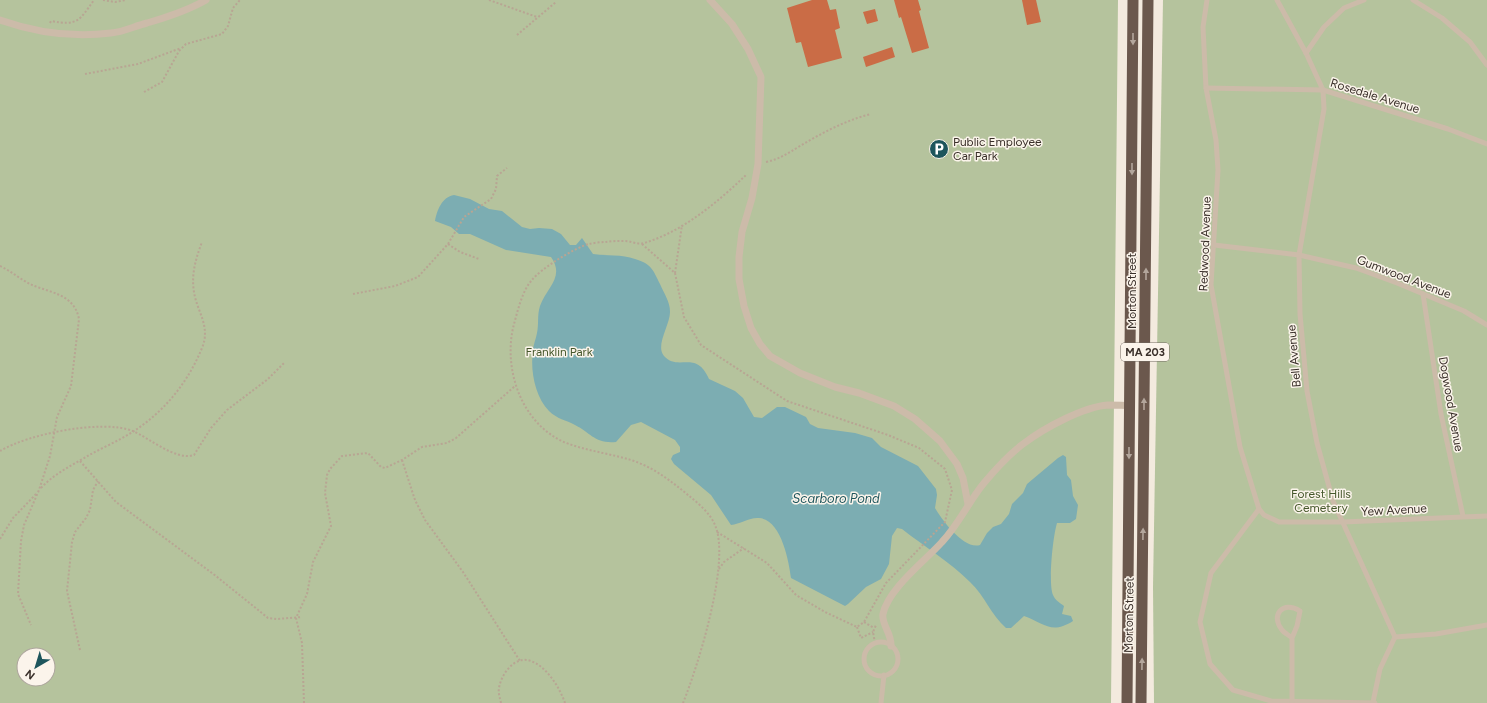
<svg xmlns="http://www.w3.org/2000/svg" width="1487" height="703" font-family="Figtree,sans-serif">
	<rect width="100%" height="100%" fill="#f3eade"/>
	<g fill="#b5c39d" fill-rule="evenodd">
		<path d="M0 0H1118L1111 703H0ZM24 655H48V679H24Z"/>
		<polygon points="1163,0 1487,0 1487,703 1154,703 1153,587"/>
	</g>
	<path fill="#7cadb2" d="M454 195 470 199 489 209 502 211 522 227 530 229 539 228 552 229 561 234 570 245H576L582 238 593 254C606 256 622 254 635 259 652 264 653 270 660 284 664 294 670 301 670 312 670 325 655 346 664 356 678 372 696 349 709 379L735 391 743 398 754 417 762 418 777 407H785L806 417 810 424 818 428 855 433 872 438 881 447 918 466 936 489 937 495 935 508C942 520 964 550 980 545L987 533 993 527 1001 524 1009 514 1012 504 1023 493 1027 484 1058 458 1063 455 1066 457 1067 475 1071 480 1073 496 1078 505 1076 519 1070 523H1057C1053 536 1048 583 1053 595 1055 600 1060 603 1064 606L1062 614 1071 616 1073 621C1051 635 1044 623 1024 616L1011 628H1006C991 615 985 596 970 582 950 562 925 547 902 529L897 528 892 536 889 564 881 579 866 587 848 604 845 606 791 578C789 561 781 519 759 518 750 517 740 524 731 525L711 495 674 464 671 459 673 455 680 452V447L675 440 641 422 631 425 616 442C595 444 591 433 575 425 566 420 557 419 549 411 535 397 530 370 533 351 533 345 536 339 537 333 539 324 537 315 540 306 547 287 565 277 551 257L506 250 470 234H459L451 227 435 221C437 210 442 197 454 195Z"/>
	<g fill="#ca6c46">
		<polygon points="812,0 827,0 830,10 836,9 840,28 835,30 842,58 808,67 801,42 796,43 787,8"/>
		<polygon points="894,0 918,0 921,10 919,11 929,48 912,53 901,17 899,18"/>
		<polygon points="1022,0 1036,0 1041,22 1027,25"/>
		<polygon points="875,9 878,21 867,24 863,12"/>
		<polygon points="892,47 895,57 866,67 863,57"/>
	</g>
	<g fill="none" stroke-linecap="round" stroke-linejoin="round">
		<g stroke="#b8a593" stroke-width="2" stroke-dasharray="2 2" stroke-linecap="butt">
			<polyline points="103,0 115,2 126,0"/>
			<polyline points="489,0 537,17"/>
			<path d="M50 23 51 21C78 26 79 21 94 0"/>
			<polyline points="517,35 556,2"/>
			<polyline points="85,74 138,64 181,48"/>
			<polyline points="144,92 162,82 179,51 186,44 222,34 228,26 233,8 240,0"/>
			<path d="M766 162C780 159 788 153 800 146 822 133 846 120 871 114"/>
			<polyline points="448,244 460,252 479,259"/>
			<polyline points="642,244 675,273 684,317 701,345 787,401 888,435 919,448 945,469 952,490 945,522 886,583 864,622 857,627"/>
			<path d="M0 266C11 271 20 279 30 284 49 293 74 293 79 319L71 386 57 417 50 456 39 490 24 525 21 541 18 594 31 625"/>
			<polyline points="675,273 682,225"/>
			<polyline points="353,294 395,286 418,277 448,244 464,217 491,199 496,189 497,176 507,168"/>
			<path d="M0 451C28 434 102 419 133 431 149 438 176 461 194 455L211 428 227 410 268 379 285 362"/>
			<polyline points="402,460 415,500 425,520 463,572 520,661"/>
			<polyline points="80,461 116,502 216,576 268,618 277,619 302,617"/>
			<path d="M41 488C53 475 70 466 86 457 101 448 119 441 134 431 165 411 188 382 202 348 211 326 197 312 194 292 191 274 196 258 202 242"/>
			<polyline points="717,532 767,563 796,595 825,612 857,627"/>
			<polyline points="0,539 13,518 37,493"/>
			<polyline points="719,569 724,562 744,548"/>
			<polyline points="864,622 874,628"/>
			<polyline points="857,627 861,638 873,632"/>
			<polyline points="875,643 873,632 876,625"/>
			<polyline points="80,650 67,591 72,542 75,532 86,518 90,510 93,490 98,481"/>
			<polyline points="304,703 302,643 296,618 307,594 313,562 331,526 325,493 327,475 330,469 342,456 368,453 381,467 385,468 402,460 422,447 447,443 456,438 515,386"/>
			<path d="M501 703C500 698 498 693 499 688 501 675 513 658 527 660 545 663 560 688 565 703"/>
			<path d="M683 703C698 666 731 561 715 525 710 513 698 503 688 495 671 481 653 467 631 460 611 454 589 451 569 444 522 427 502 369 514 324 518 310 522 291 532 280 540 269 576 247 589 244 594 243 600 242 605 242 611 241 618 241 625 241 631 241 638 245 644 243 682 232 718 202 746 175"/>
		</g>
		<g stroke="#ccbba9" stroke-width="5">
			<polyline points="1207,0 1203,27 1206,88 1216,140 1218,170 1211,285 1240,447 1259,509 1264,515 1279,522 1343,522 1487,516"/>
			<polyline points="1277,0 1306,53 1323,90 1324,109 1299,255 1300,314 1307,391 1317,443 1333,501 1395,637 1380,669 1373,702"/>
			<polyline points="1413,0 1442,18 1470,42 1487,65"/>
			<polyline points="1306,53 1324,27 1344,8 1364,0"/>
			<polyline points="1206,88 1323,90 1448,129 1487,144"/>
			<polyline points="1214,245 1299,255 1356,268 1397,283 1464,311 1487,325"/>
			<polyline points="1423,294 1441,414 1463,516"/>
			<polyline points="1259,509 1211,573 1200,622 1210,664 1233,690 1271,701 1375,703"/>
			<polyline points="1395,637 1436,634 1487,625"/>
			<circle cx="881" cy="659" r="17"/>
			<path d="M1292 701V638L1297 626 1300 611C1283 600 1270 615 1282 630 1284 633 1289 635 1292 638"/>
			<polyline points="881,703 884,675"/>
		</g>
		<g stroke="#ccbba9" stroke-width="7">
			<polyline points="710,0 732,24 748,49 761,77 758,164 752,198 742,232 739,257 739,279 744,306 751,328 760,344 770,356 800,373 835,387 859,393 894,406 915,419 940,441 957,464 963,478 968,504"/>
			<path d="M0 20C37 33 72 38 111 33 123 32 135 26 147 23 168 17 187 11 206 0"/>
			<path d="M891 646C892 634 881 624 883 614 888 589 925 561 942 542 959 524 969 501 984 483 994 471 1011 453 1023 444 1044 428 1083 407 1108 405 1115 405 1123 405 1130 406"/>
		</g>
		<g stroke="#6b584d" stroke-width="11">
			<polyline points="1127,703 1133,0"/>
			<polyline points="1141,703 1148,0"/>
		</g>
	</g>
	<defs><path id="oneway-solid" d="M-6-.8H1V-3.2L6.5 0L1 3.2V.8H-6Z"/></defs>
	<g fill="#b3a69c">
		<use href="#oneway-solid" transform="translate(1133 39) rotate(90)"/>
		<use href="#oneway-solid" transform="translate(1132 169) rotate(90)"/>
		<use href="#oneway-solid" transform="translate(1146 274) rotate(-90)"/>
		<use href="#oneway-solid" transform="translate(1144 404) rotate(-90)"/>
		<use href="#oneway-solid" transform="translate(1129 453) rotate(90)"/>
		<use href="#oneway-solid" transform="translate(1143 534) rotate(-89)"/>
		<use href="#oneway-solid" transform="translate(1142 664) rotate(-89)"/>
	</g>
	<defs>
		<g id="parking-disc" transform="scale(1)"><circle r="9.5" fill="#1d555c" stroke="#fbf4eb"/><path d="M-3.5-5.5H1a3.5 3.5 0 0 1 0 7H-1V5.5H-3.5ZM-1-3.4V-.6H.8a1.4 1.4 0 0 0 0-2.8Z" fill="#fff"/></g>
	</defs>
	<g fill-rule="evenodd">
		<use href="#parking-disc" x="939" y="149"/>
	</g>
	<g text-anchor="middle" dominant-baseline="central" stroke-width="3" stroke-linejoin="round" paint-order="stroke">
		<rect fill="#fbf4eb" stroke="#736a63" stroke-width="1" x="1121" y="343" width="48" height="18" rx="3"/>
		<g font-size="11" font-weight="bold" fill="#392f29">
			<text x="1145" y="352">MA 203</text>
		</g>
		<g font-size="12" fill="#392f29" stroke="#fbf4eb">
			<text transform="translate(1375 96) rotate(17)">Rosedale Avenue</text>
			<text transform="translate(1205 244) rotate(-88)">Redwood Avenue</text>
			<text transform="translate(1404 277) rotate(21)">Gumwood Avenue</text>
			<text transform="translate(1132 291) rotate(-90)">Morton Street</text>
			<text transform="translate(1294 356) rotate(-95)">Bell Avenue</text>
			<text transform="translate(1451 404) rotate(80)">Dogwood Avenue</text>
			<text transform="translate(1394 510) rotate(-3)">Yew Avenue</text>
			<text transform="translate(1129 615) rotate(-89)">Morton Street</text>
		</g>
		<g font-size="12" fill="#392f29" stroke="#fbf4eb" text-anchor="start">
			<text x="953" y="142">Public Employee<tspan x="953" dy="14">Car Park</tspan></text>
		</g>
		<g font-size="12" fill="#46582c" stroke="#fbf4eb">
			<text x="559" y="352">Franklin Park</text>
			<text x="1321" y="494">Forest Hills<tspan x="1321" dy="14">Cemetery</tspan></text>
		</g>
		<g font-size="13" font-style="italic" fill="#1d555c" stroke="#fbf4eb">
			<text x="836" y="498">Scarboro Pond</text>
		</g>
	</g>
	<g transform="translate(36 667) rotate(218)"><circle r="19" fill="#fbf4eb" stroke="#ada59d"/>
	<path d="M0-3L7 15L0 10L-7 15Z" fill="#1d555c"/>
	<text y="-6" font-size="11" font-weight="bold" text-anchor="middle" fill="#392f29">N</text>
	</g>
</svg>
